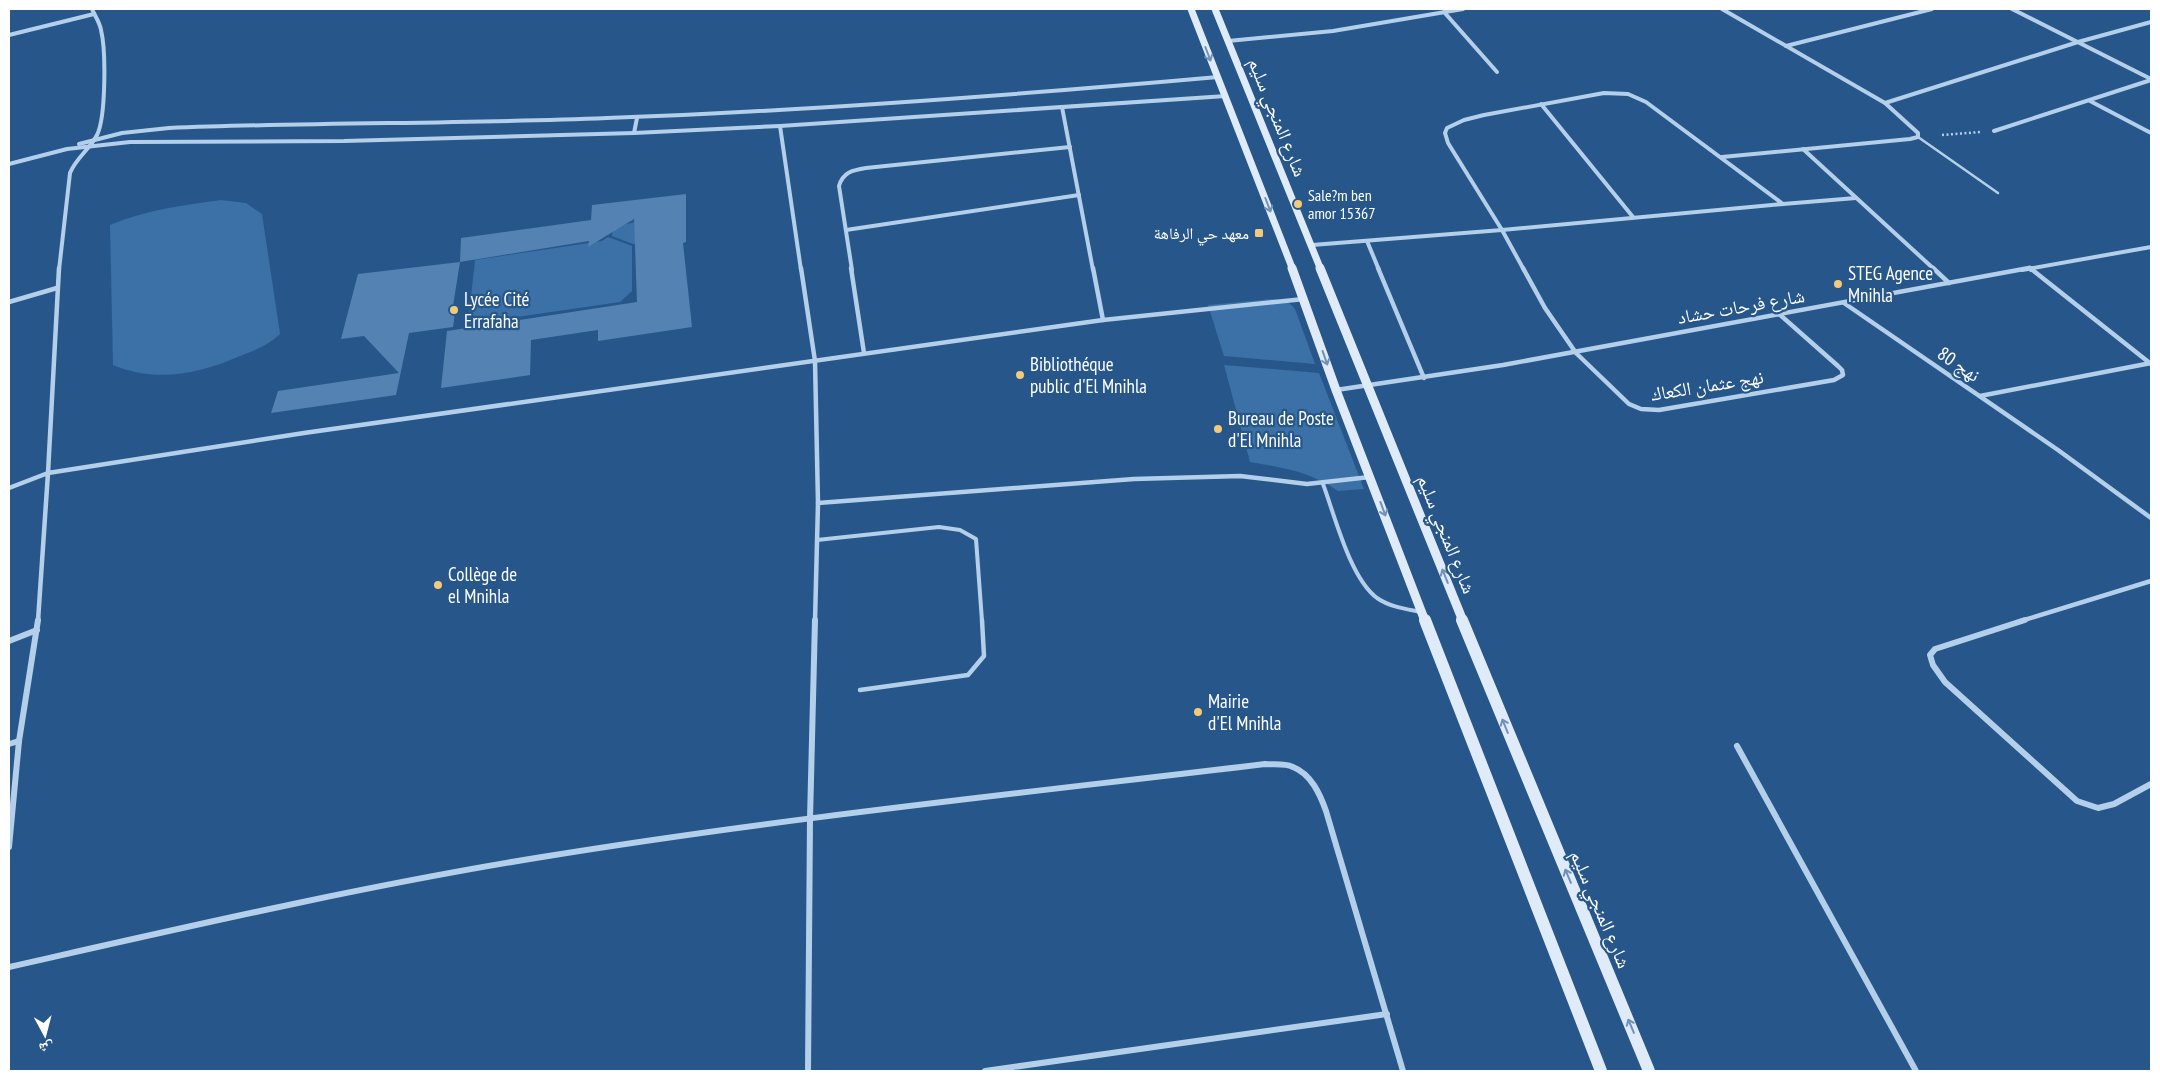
<svg xmlns="http://www.w3.org/2000/svg" width="2160" height="1080" font-family="'PT Sans Narrow','Noto Naskh Arabic',sans-serif">
	<rect width="100%" height="100%" fill="#27578a"/>
	<g fill="#3b71a7">
		<path d="M221 200 246 203 262 214 280 334C268 345 256 350 240 356 199 374 156 383 113 365L110 225C146 210 183 205 221 200Z"/>
		<polygon points="640,221 646,242 633,244 612,236 613,227"/>
		<polygon points="608,237 632,246 632,291 620,302 468,324 475,260 602,241"/>
		<path d="M1272 299C1283 300 1288 300 1295 309L1315 364 1224 356 1208 305Z"/>
		<path d="M1224 365 1319 373 1364 489 1338 491C1309 471 1284 468 1250 462Z"/>
	</g>
	<g fill="#5382b3">
		<polygon points="686,194 686,242 683,243 692,327 598,341 598,330 531,340 530,375 441,388 447,331 637,302 634,219 588,247 589,241 460,262 461,238 591,220 592,205"/>
		<polygon points="460,262 453,306 456,306 453,327 409,333 396,395 271,413 278,391 399,373 364,336 341,339 358,274"/>
	</g>
	<g fill="none" stroke-linecap="round" stroke-linejoin="round">
		<polyline stroke="#b4cfea" stroke-width="2.5" stroke-dasharray="2 2.5" stroke-linecap="butt" points="1942,135 1981,132"/>
		<polyline stroke="#b4cfea" stroke-width="2.5" points="1918,137 1998,193"/>
		<g stroke="#b4cfea" stroke-width="4">
			<path d="M1323 484C1335 516 1350 578 1377 598 1390 607 1406 609 1421 612"/>
			<polyline points="817,540 939,527 960,530 976,539 982,621"/>
		</g>
		<polyline stroke="#b4cfea" stroke-width="4.5" points="860,690 968,675 984,656 982,620"/>
		<g stroke="#b4cfea" stroke-width="4">
			<polyline points="1722,9 1885,103 1918,133 1918,137 1910,139 1722,157"/>
			<polyline points="2012,9 2151,79"/>
			<polyline points="1444,12 1497,72"/>
			<polyline points="9,35 94,14"/>
			<polyline points="1228,41 1333,31 1463,9"/>
			<polyline points="1786,46 1932,9"/>
			<polygon points="1604,93 1628,94 1646,102 1783,204 1502,230 1448,143 1445,133 1447,128 1464,120 1484,115"/>
			<polyline points="2090,101 2151,133"/>
			<polyline points="1885,103 2078,42 2151,22"/>
			<polyline points="1541,104 1633,217"/>
			<polyline points="1062,107 1093,270"/>
			<polyline points="780,126 801,270"/>
			<polyline points="1994,131 2151,80"/>
			<polyline points="634,133 637,118"/>
			<path d="M79 144 122 133 169 128C315 122 461 124 607 118 811 111 1015 95 1218 77"/>
			<polyline points="1803,149 1935,270"/>
			<polyline points="9,164 67,149 130,142 344,141 634,133 780,126 1226,96"/>
			<polyline points="1783,204 1856,198"/>
			<polyline points="846,230 1079,195"/>
			<polyline points="1502,230 1524,270"/>
			<polyline points="1367,241 1379,270"/>
			<polyline points="1312,245 1502,230"/>
			<polyline points="2029,268 2031,270"/>
			<path d="M59 270 70 173C76 158 90 149 97 135 106 117 106 50 101 30 100 23 95 16 92 9"/>
			<path d="M852 270 839 186C843 172 853 170 866 168L1070 147"/>
			<polyline points="2022,270 2151,247"/>
		</g>
		<g stroke="#b4cfea" stroke-width="4.5">
			<polyline points="59,268 48,473 304,433 1103,320 1304,299"/>
			<polyline points="801,268 815,361 818,503 815,621"/>
			<polyline points="851,268 864,353"/>
			<polyline points="1093,268 1103,320"/>
			<polyline points="1378,268 1424,378"/>
			<polyline points="1523,268 1545,308 1576,353 1629,404 1641,409 1659,410 1834,380 1843,375 1842,370 1838,366 1779,314"/>
			<polyline points="1933,268 1949,283"/>
			<polyline points="2030,268 2151,364"/>
			<polyline points="9,302 57,288"/>
			<polyline points="1844,303 2058,450 2151,518"/>
			<polyline points="1336,390 1503,365 2029,268"/>
			<polyline points="1980,396 2151,363"/>
			<polyline points="9,488 48,473 38,621"/>
			<polyline points="818,503 1134,479 1240,476 1307,484 1370,477"/>
			<polyline points="2021,621 2151,581"/>
		</g>
		<g stroke="#b4cfea" stroke-width="6">
			<polyline points="2025,620 1935,649 1930,655 1933,665 1945,682 2077,801 2098,808 2114,804 2151,784"/>
			<polyline points="9,641 37,630"/>
			<polyline points="9,744 19,741"/>
			<polyline points="1737,746 1916,1071"/>
			<polyline points="9,847 19,741 38,620"/>
			<path d="M9 967C186 927 363 886 542 857 782 818 1024 793 1265 764 1274 765 1285 763 1293 767 1311 774 1320 794 1326 811L1403 1071"/>
			<polyline points="808,1071 810,819 815,620"/>
			<polyline points="985,1071 1387,1014"/>
		</g>
		<g stroke="#dfebf8" stroke-width="7">
			<polyline points="1191,9 1293,270"/>
			<polyline points="1215,9 1321,270"/>
		</g>
		<g stroke="#dfebf8" stroke-width="9">
			<polyline points="1292,268 1336,390 1425,621"/>
			<polyline points="1320,268 1463,621"/>
		</g>
		<g stroke="#dfebf8" stroke-width="12">
			<polyline points="1425,620 1601,1071"/>
			<polyline points="1462,620 1649,1071"/>
		</g>
	</g>
	<defs><path id="oneway-shaft" d="M-6 0H5M1.5-3L5.5 0L1.5 3" fill="none" stroke-width="1.6" stroke-linecap="round" stroke-linejoin="round" transform="scale(1.25)"/></defs>
	<g stroke="#7192b6">
		<use href="#oneway-shaft" transform="translate(1208 54) rotate(69)"/>
		<use href="#oneway-shaft" transform="translate(1268 205) rotate(69)"/>
		<use href="#oneway-shaft" transform="translate(1325 358) rotate(71)"/>
		<use href="#oneway-shaft" transform="translate(1383 509) rotate(70)"/>
		<use href="#oneway-shaft" transform="translate(1445 576) rotate(-112)"/>
		<use href="#oneway-shaft" transform="translate(1505 726) rotate(-112)"/>
		<use href="#oneway-shaft" transform="translate(1568 876) rotate(-113)"/>
		<use href="#oneway-shaft" transform="translate(1631 1026) rotate(-113)"/>
	</g>
	<g fill="#f2ca7a" stroke="#27578a" stroke-width="2">
		<circle cx="1298" cy="204" r="5"/>
		<rect x="1254" y="228" width="10" height="10" rx="2.5"/>
		<circle cx="1838" cy="284" r="5"/>
		<circle cx="454" cy="310" r="5"/>
		<circle cx="1020" cy="375" r="5"/>
		<circle cx="1218" cy="429" r="5"/>
		<circle cx="438" cy="585" r="5"/>
		<circle cx="1198" cy="712" r="5"/>
	</g>
	<g text-anchor="middle" dominant-baseline="central" stroke-width="4.5" stroke-linejoin="round" paint-order="stroke">
		<g font-size="16" fill="#fff" stroke="#27578a" text-anchor="start">
			<text x="1308" y="195">Sale?m ben<tspan x="1308" dy="18">amor 15367</tspan></text>
			<text x="1249" y="233" text-anchor="end">معهد حي الرفاهة</text>
		</g>
		<g font-size="19" fill="#fff" stroke="#27578a">
			<text transform="translate(1278 117) rotate(68)">شارع المنجي سليم</text>
			<text transform="translate(1741 306) rotate(-10)">شارع فرحات حشاد</text>
			<text transform="translate(1959 364) rotate(34)">نهج 80</text>
			<text transform="translate(1707 385) rotate(-9)">نهج عثمان الكعاك</text>
			<text transform="translate(1447 534) rotate(68)">شارع المنجي سليم</text>
			<text transform="translate(1601 909) rotate(67)">شارع المنجي سليم</text>
		</g>
		<g font-size="19" fill="#fff" stroke="#27578a" text-anchor="start">
			<text x="1848" y="273">STEG Agence<tspan x="1848" dy="22">Mnihla</tspan></text>
			<text x="464" y="299">Lycée Cité<tspan x="464" dy="22">Errafaha</tspan></text>
			<text x="1030" y="364">Bibliothéque<tspan x="1030" dy="22">public d'El Mnihla</tspan></text>
			<text x="1228" y="418">Bureau de Poste<tspan x="1228" dy="22">d'El Mnihla</tspan></text>
			<text x="448" y="574">Collège de<tspan x="448" dy="22">el Mnihla</tspan></text>
			<text x="1208" y="701">Mairie<tspan x="1208" dy="22">d'El Mnihla</tspan></text>
		</g>
	</g>
	<rect width="2160" height="1080" fill="none" stroke="#ffffff" stroke-width="20"/>
	<g transform="translate(45 1035) rotate(173)" stroke="#27578a" stroke-width="4" paint-order="stroke">
	<path d="M0-4L9 19L0 12L-9 19Z" fill="#ffffff"/>
	<text y="-8" font-size="14" font-weight="bold" text-anchor="middle" fill="#ffffff">ش</text>
	</g>
</svg>
